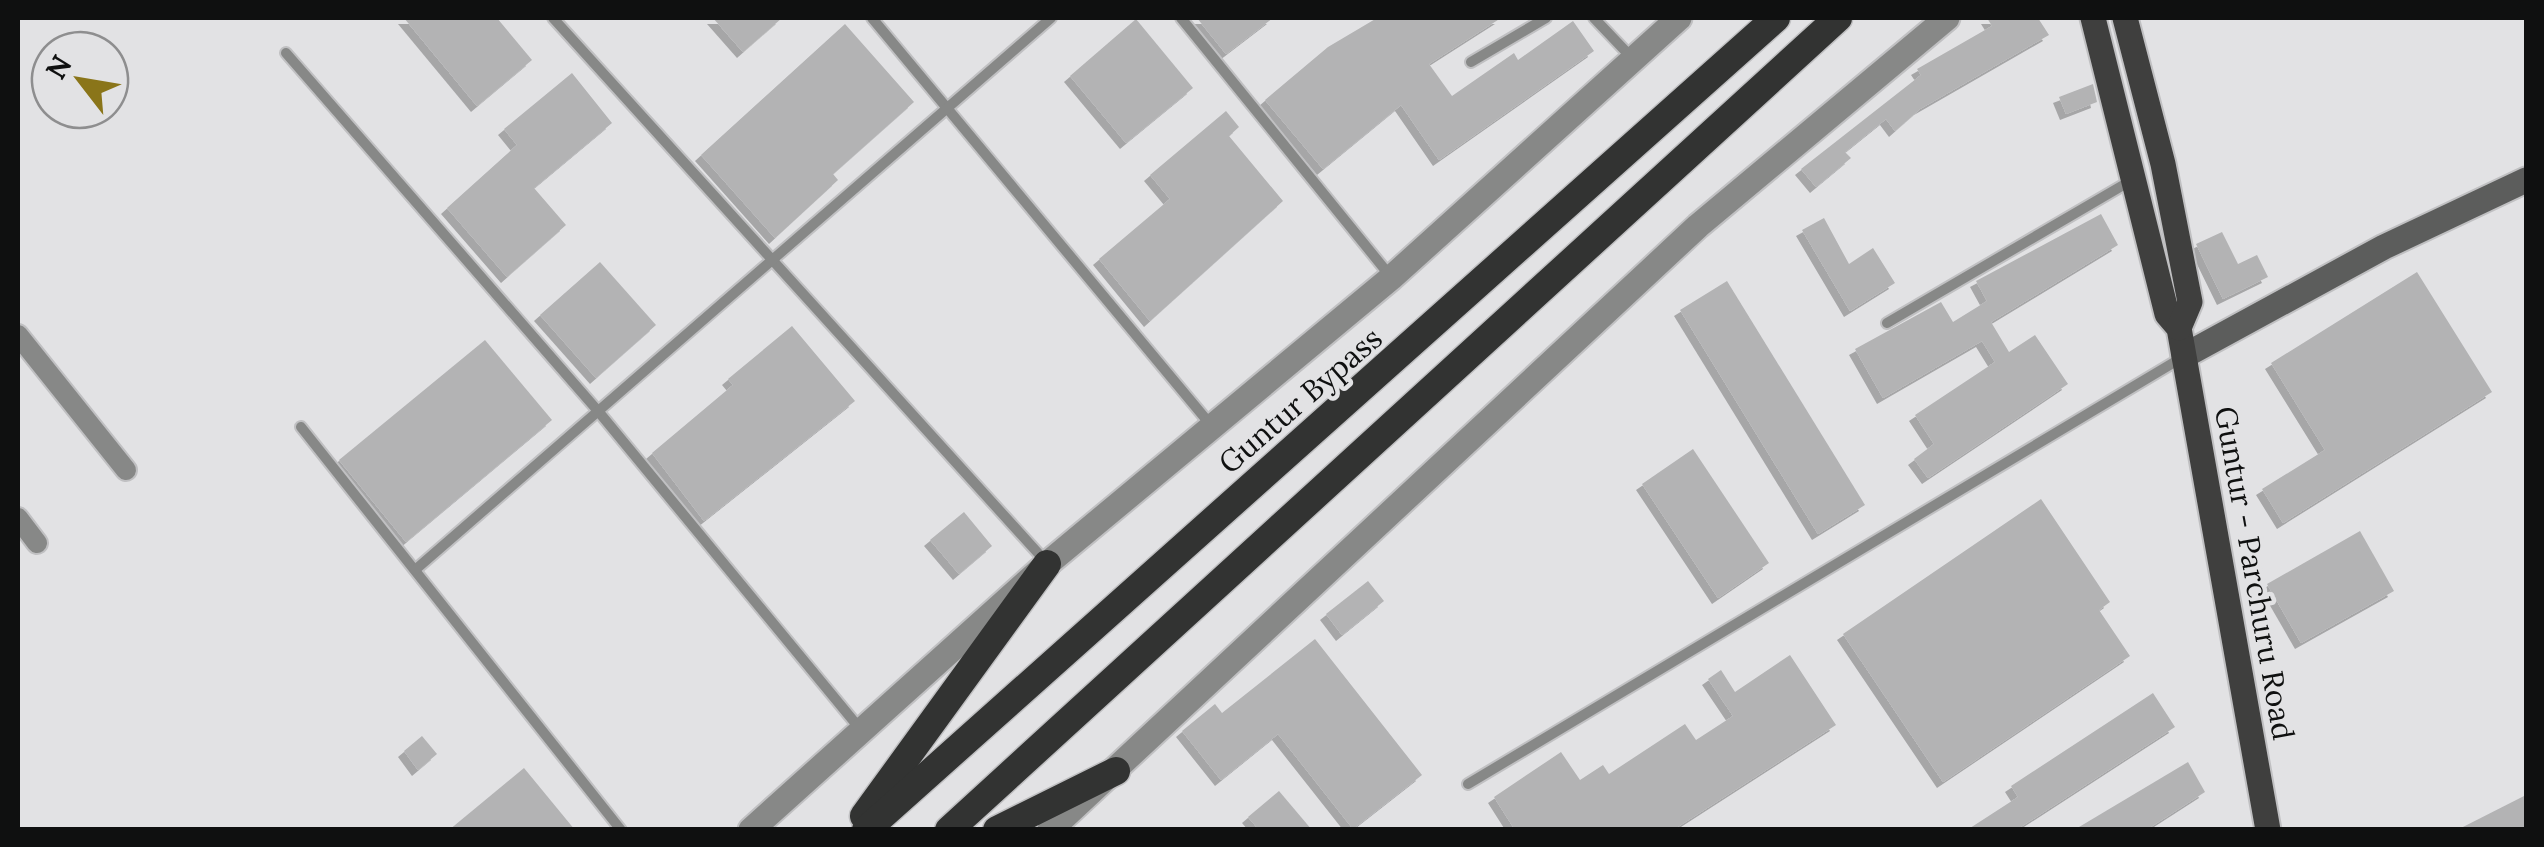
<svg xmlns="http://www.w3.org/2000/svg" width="2544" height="847" font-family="Lora,serif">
	<defs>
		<filter id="shadow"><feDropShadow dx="-6" dy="6" stdDeviation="0" flood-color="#0004"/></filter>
	</defs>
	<rect width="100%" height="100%" fill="#e2e2e4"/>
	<g fill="#b3b3b4" filter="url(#shadow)">
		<polygon points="404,18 497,18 532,60 477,106"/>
		<polygon points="713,18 782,18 743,52"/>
		<polygon points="1197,18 1273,18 1226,54"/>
		<polygon points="1377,18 1501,18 1429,64 1452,96 1514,53 1518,60 1573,21 1594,51 1439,160 1401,105 1323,169 1265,100 1328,47"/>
		<polygon points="1987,18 2038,18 2049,35 1920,109 1895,131 1886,119 1845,152 1851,158 1816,187 1801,169 1921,75 1917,69 1992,26"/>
		<polygon points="1136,19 1193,88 1126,143 1070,76"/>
		<polygon points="845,24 914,102 833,174 838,180 775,238 701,155"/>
		<polygon points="572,73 612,123 534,188 566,225 507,277 447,208 517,145 504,129"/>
		<polygon points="2093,84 2097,102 2066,114 2059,97"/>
		<polygon points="1226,111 1239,127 1229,136 1283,201 1150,321 1099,259 1170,199 1150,175"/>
		<polygon points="2101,214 2118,245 1991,322 2009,352 2035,335 2068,384 1928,478 1914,459 1934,444 1915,415 1995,362 1982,341 1883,398 1855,349 1941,302 1953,322 1987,301 1976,281"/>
		<polygon points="1824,218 1849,264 1873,248 1895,283 1850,311 1802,230"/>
		<polygon points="2222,232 2238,264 2257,255 2268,277 2223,299 2196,244"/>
		<polygon points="600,262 656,325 596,378 540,315"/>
		<polygon points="2417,272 2492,392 2283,523 2262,489 2325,450 2271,363"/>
		<polygon points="1727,281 1865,505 1818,534 1680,310"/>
		<polygon points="792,326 855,401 704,521 652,453 733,385 728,379"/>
		<polygon points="485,340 552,420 406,542 339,460"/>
		<polygon points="1693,449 1769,563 1718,598 1642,484"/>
		<polygon points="2041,499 2110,602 2099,610 2130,656 1943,782 1843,634"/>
		<polygon points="964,512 992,546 959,574 930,540"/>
		<polygon points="2360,531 2394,591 2301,643 2267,584"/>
		<polygon points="1368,581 1384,601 1342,635 1326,614"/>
		<polygon points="1315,639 1422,775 1353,829 1278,734 1221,780 1182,731 1215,704 1222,713"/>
		<polygon points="1790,655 1836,725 1673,830 1515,830 1494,797 1561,752 1580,780 1603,765 1609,774 1685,724 1696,740 1733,716 1708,679 1721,670 1735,692"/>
		<polygon points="2153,693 2175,727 2016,830 1967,830 2018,797 2011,786"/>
		<polygon points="422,736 437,754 418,770 404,751"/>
		<polygon points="2188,762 2205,792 2146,830 2074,830"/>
		<polygon points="524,768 575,830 449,830"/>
		<polygon points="1279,791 1312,830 1259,830 1248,817"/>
		<polygon points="2526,795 2526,830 2457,830"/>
	</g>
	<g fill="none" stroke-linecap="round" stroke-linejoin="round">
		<g stroke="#c0c0c2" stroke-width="14">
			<g id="service">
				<polyline points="553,18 1047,563"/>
				<polyline points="872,18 1210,424"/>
				<polyline points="1181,18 1391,277"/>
				<polyline points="1594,18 1633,59"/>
				<polyline points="286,53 598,411 861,730"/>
				<polyline points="1471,62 1546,18"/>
				<polyline points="1887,323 2132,180"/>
				<polyline points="301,427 621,830"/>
				<polyline points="415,570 1051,18"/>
				<polyline points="1468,784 2183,357"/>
			</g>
		</g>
		<g stroke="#c0c0c2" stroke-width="24">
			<g id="minor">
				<polyline points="18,335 126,470"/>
				<polyline points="18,518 37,543"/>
			</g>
		</g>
		<g stroke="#c0c0c2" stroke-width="29">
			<g id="tertiary">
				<polyline points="751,830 1047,564 1391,278 1679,18"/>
				<polyline points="1050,830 1698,226 1947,18"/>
			</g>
		</g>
		<g stroke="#c0c0c2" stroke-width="29">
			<polyline id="secondary" points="2184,356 2384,247 2526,180"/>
		</g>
		<g stroke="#c0c0c2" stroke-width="29">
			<g id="primary">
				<polyline points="2093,18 2167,314 2179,328 2268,830"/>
				<polyline points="2125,18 2163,164 2190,302 2179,328"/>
			</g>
		</g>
		<g stroke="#c0c0c2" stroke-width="31">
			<g id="trunk">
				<polyline points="864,816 1047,564"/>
				<polyline points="866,830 1776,18"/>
				<polyline points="949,830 1838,18"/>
				<polyline points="997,830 1116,771"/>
			</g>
		</g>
		<use href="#service" stroke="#878887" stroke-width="10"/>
		<use href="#minor" stroke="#878887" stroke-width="20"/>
		<use href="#tertiary" stroke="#878887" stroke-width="25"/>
		<use href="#secondary" stroke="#5c5d5c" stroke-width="25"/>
		<use href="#primary" stroke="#3f3f3e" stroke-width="25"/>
		<use href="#trunk" stroke="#323332" stroke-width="28"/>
	</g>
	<g text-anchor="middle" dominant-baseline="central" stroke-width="9" stroke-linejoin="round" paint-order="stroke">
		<g font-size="30" fill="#0f1010" stroke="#e2e2e4">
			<text transform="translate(1300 400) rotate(-41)">Guntur Bypass</text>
			<text transform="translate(2255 573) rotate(80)">Guntur - Parchuru Road</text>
		</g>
	</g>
	<rect width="2544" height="847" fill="none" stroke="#0f1010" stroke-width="40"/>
	<g transform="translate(80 80) rotate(301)"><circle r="48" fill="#e2e2e4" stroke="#8e8e8f" stroke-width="2.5"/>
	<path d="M0-8L18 38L0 25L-18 38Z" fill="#8a7519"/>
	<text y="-15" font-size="28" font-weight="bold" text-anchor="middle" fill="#0f1010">N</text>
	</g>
</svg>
